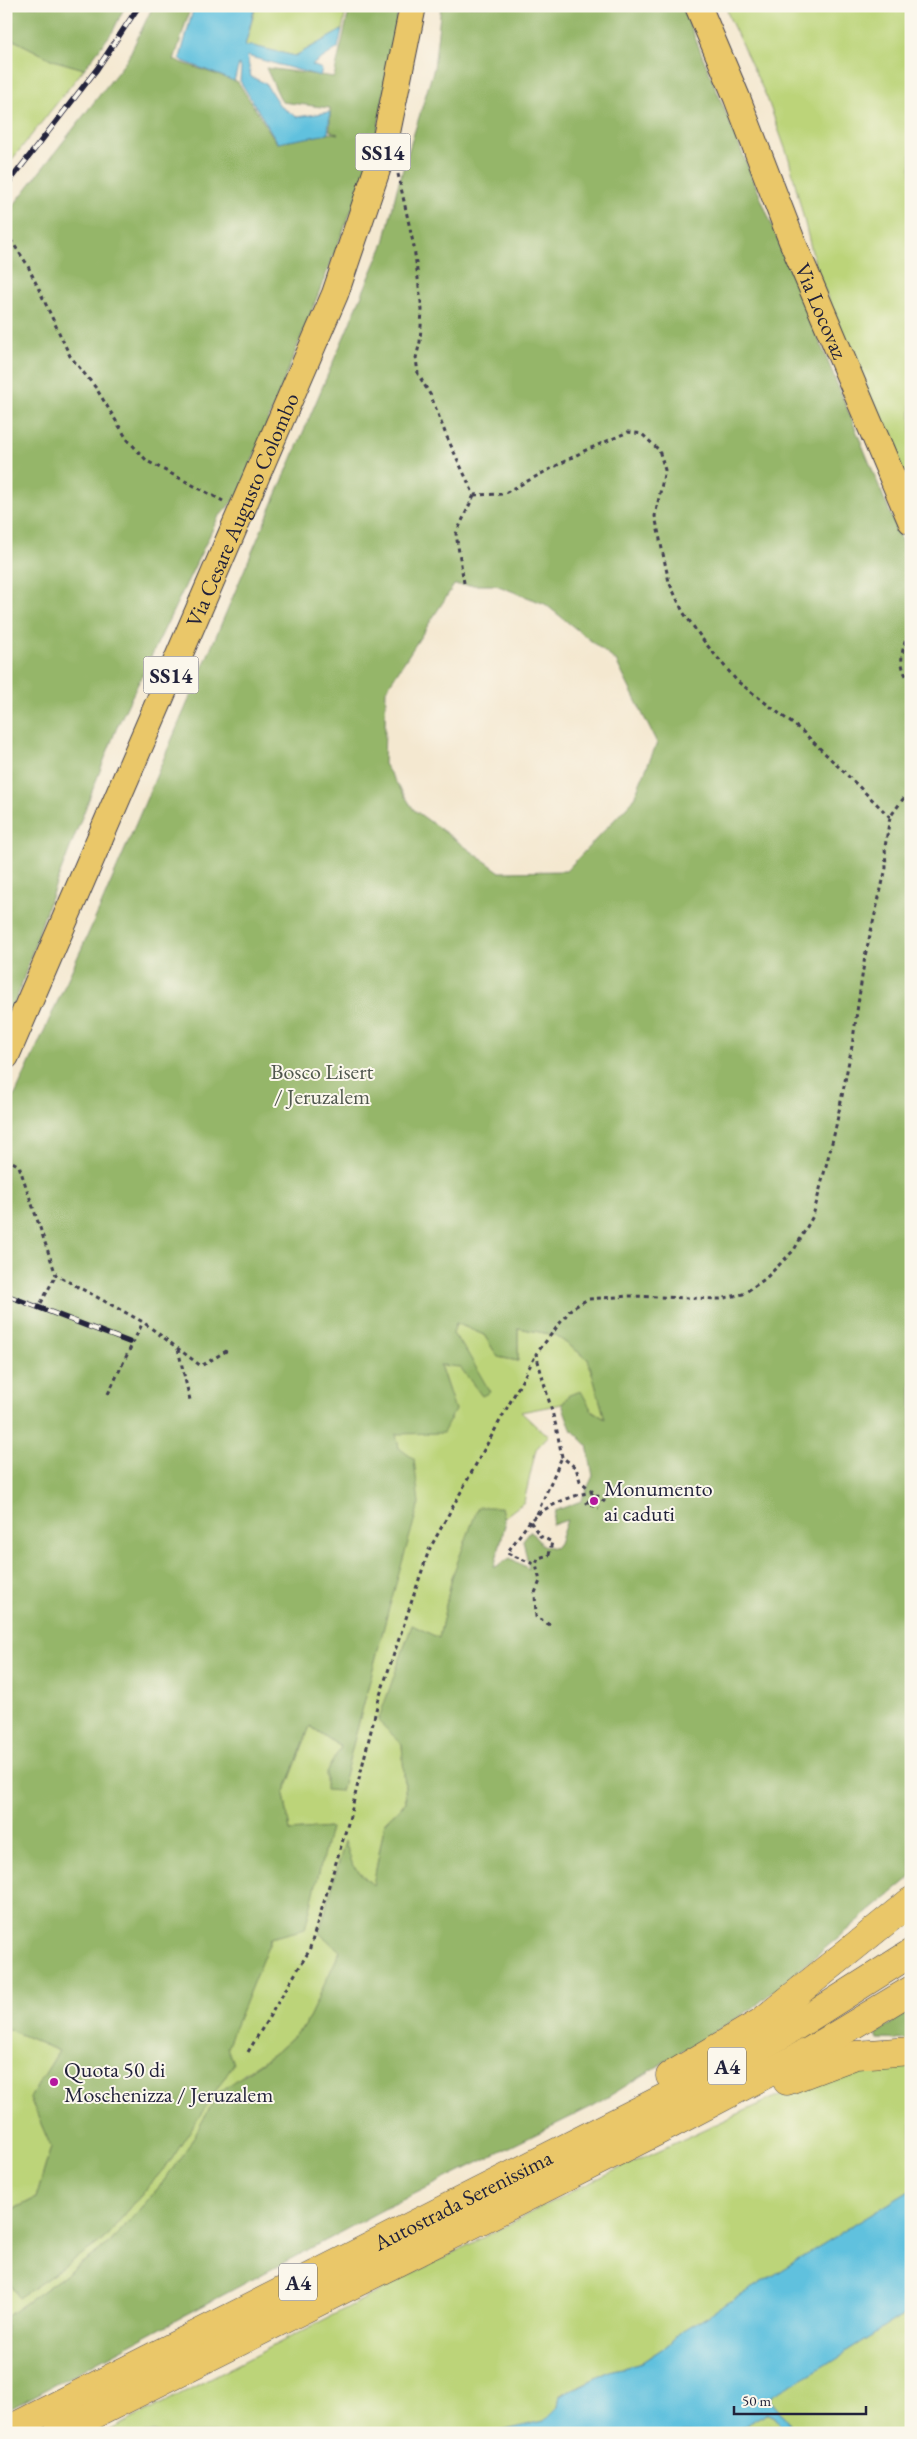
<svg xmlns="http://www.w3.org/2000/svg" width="917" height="2439" font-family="'EB Garamond',serif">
	<rect width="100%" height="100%" fill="#fbf7ec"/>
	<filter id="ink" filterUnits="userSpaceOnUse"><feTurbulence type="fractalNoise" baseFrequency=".02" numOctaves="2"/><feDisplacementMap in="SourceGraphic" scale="10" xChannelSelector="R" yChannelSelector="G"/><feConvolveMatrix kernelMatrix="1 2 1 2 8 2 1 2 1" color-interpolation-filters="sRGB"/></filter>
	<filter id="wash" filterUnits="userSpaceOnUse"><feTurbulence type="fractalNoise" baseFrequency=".0096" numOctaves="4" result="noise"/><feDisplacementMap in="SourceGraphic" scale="20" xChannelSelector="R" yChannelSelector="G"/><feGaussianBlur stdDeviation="1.12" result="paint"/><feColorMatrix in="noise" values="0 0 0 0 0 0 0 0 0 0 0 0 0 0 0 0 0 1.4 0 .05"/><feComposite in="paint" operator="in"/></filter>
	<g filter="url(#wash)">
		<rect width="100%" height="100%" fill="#f4e8d0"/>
		<g fill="#bcd479" stroke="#6f7b5a">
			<polygon points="256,6 347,6 342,30 295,56 253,46 245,46"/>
			<polygon points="726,6 911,6 911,497 817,272 789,159 767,98 729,17"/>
			<polygon points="6,36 53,60 84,69 6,167"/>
			<polygon points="456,1323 484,1335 498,1357 518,1361 518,1328 555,1335 588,1359 605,1419 569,1395 562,1404 521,1412 538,1428 549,1435 536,1449 524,1502 503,1518 501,1507 452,1577 439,1639 412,1625 402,1744 406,1802 385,1822 373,1886 353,1866 345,1842 341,1951 305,2026 275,2053 243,2074 160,2186 110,2243 6,2317 6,2274 19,2297 103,2240 172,2159 199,2114 271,1938 330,1828 290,1831 284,1794 310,1726 341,1747 341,1790 387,1615 399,1448 395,1434 455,1410 440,1365 460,1366 482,1396 467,1352 453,1334"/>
			<polygon points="6,2028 59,2051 30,2098 51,2147 36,2198 6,2213"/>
			<polygon points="911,2060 911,2190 684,2330 662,2349 639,2364 610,2371 560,2395 558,2407 544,2421 492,2433 105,2433 590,2182 773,2098 848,2067"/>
			<polygon points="911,2310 911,2433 793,2433 787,2420 770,2400 770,2395 817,2370"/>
			<polygon points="767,2413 775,2417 785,2433 730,2433"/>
		</g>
		<g fill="#95b669" stroke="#5c6c52" fill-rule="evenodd">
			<polygon points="6,6 125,6 113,31 84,69 53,60 6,36"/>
			<polygon points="153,6 191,6 174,60 238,82 277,143 332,133 338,134 330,131 330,108 282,102 266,68 334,77 350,6 399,6 375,145 377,146 239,494 218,518 117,727 49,902 18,995 6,1021 6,215 127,60"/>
			<path d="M441 6H682L911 564V1877L753 2008 593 2106 384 2209 6 2411V2317L110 2243 160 2186 187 2149 218 2093 275 2053 305 2026 340 1951 319 1933 345 1841 353 1866 373 1885 385 1822 406 1802 402 1744 378 1721 412 1625 439 1638 452 1577 478 1507H501L505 1525 494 1568 510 1558 529 1569 523 1540 530 1531 542 1545 555 1548 559 1543 567 1520 552 1525 555 1511 581 1501 593 1476 587 1445 571 1429 562 1404 569 1395 581 1391 592 1411 605 1419 588 1359 555 1335 518 1328V1361L498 1357 484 1335 456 1323 453 1334 467 1352 490 1392 482 1396 460 1367 440 1365 455 1410 443 1433 396 1434 399 1448 414 1459 419 1504 387 1615 341 1791 326 1790V1772L341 1747 310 1726 284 1794 290 1831 330 1828 305 1929 271 1938 227 2047 233 2064 172 2159 103 2240 19 2298 6 2274V2213L36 2198 51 2147 30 2098 59 2051 6 2028V1115L99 910 384 243 397 189 434 68ZM454 585H496L545 604 616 661 657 743 633 800 566 871 500 872 414 810 384 764 386 690Z"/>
			<polygon points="911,2010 911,2040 878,2039 876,2034"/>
		</g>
		<g fill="#60c1de" stroke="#41728c">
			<polygon points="194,6 255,6 245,46 253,46 295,56 342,30 338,48 312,65 322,69 320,76 247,56 251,77 265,83 280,106 297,117 330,112 328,134 278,143 240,81 241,68 239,64 234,81 183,61 180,58"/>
			<polygon points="911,2190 911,2310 817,2370 771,2396 770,2400 787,2420 793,2433 785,2433 775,2417 767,2413 730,2433 492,2433 544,2421 558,2407 560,2396 610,2371 639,2364 662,2349 684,2330"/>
		</g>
	</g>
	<g filter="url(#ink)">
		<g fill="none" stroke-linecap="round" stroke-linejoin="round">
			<g stroke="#424051" stroke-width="28">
				<g id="major">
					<path id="s1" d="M698 6 737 98 792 241 911 521"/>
					<path id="s2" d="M6 1056 335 294 383 152 413 6"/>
				</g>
			</g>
			<g stroke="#424051" stroke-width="29">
				<g id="highway">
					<polyline points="670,2076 761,2022 911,1901"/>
					<polyline points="787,2081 856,2055 911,2051"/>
					<path id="s3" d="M6 2431 723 2068 793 2028 911 1953"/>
					<polyline points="58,2433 662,2129 810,2051 911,1990"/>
				</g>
			</g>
			<g stroke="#424051" stroke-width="3" stroke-dasharray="4 4" stroke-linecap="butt">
				<polyline points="398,174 414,247 422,310 420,342 416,358 418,374 431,396 446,435 474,495"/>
				<polyline points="6,233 27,264 70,356 96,388 127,439 147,461 223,501"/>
				<polyline points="474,495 503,494 584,451 628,432 642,434 659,450 665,470 655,516 669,582 683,612 706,644 737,681 802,731 890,817"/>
				<polyline points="911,549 911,579"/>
				<polyline points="464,583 456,534 474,495"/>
				<path d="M911 626C903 648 895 663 911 683"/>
				<polyline points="6,1158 19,1166 56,1275 143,1322 201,1366 228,1350"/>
				<polyline points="41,1303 56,1275"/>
				<polyline points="178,1349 190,1400"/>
				<polyline points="108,1394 143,1322"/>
				<polyline points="594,1494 587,1503 599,1508"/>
				<polyline points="605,1502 580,1481 576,1468 562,1457 556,1426 536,1354 571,1309 588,1299 630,1296 720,1299 743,1294 765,1279 794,1250 813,1216 835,1131 852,1046 865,956 886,868 885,847 890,817 911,788"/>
				<polyline points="537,1514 562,1457"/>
				<polyline points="530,1521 507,1553 536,1565"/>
				<path d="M550 1625 536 1617 535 1593 540 1581 536 1565 538 1558 549 1555 552 1542 540 1536 530 1521C543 1507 574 1494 593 1492"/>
				<polyline points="248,2052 309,1951 349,1820 379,1698 429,1550 536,1355"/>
			</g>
			<use href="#major" stroke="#eac769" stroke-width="26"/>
			<use href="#highway" stroke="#eac769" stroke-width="28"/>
			<g stroke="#22223b" stroke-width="5.5">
				<g id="rail">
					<polyline points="6,186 97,69 139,6"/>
					<polyline points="6,1295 129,1342"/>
				</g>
			</g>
			<use href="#rail" stroke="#fbf7ec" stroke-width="4" stroke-dasharray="11" stroke-linecap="butt"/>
		</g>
	</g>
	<g fill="#b5179e" stroke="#fbf7ec" stroke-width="2">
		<circle cx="594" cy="1501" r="5"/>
		<circle cx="54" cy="2082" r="5"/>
	</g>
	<g text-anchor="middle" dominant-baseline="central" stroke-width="4" stroke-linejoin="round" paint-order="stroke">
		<g fill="#fbf7ec" stroke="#636270" stroke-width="1">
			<rect x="355.5" y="133.5" width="55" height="37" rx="4"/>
			<rect x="143.5" y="656.5" width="55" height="37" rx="4"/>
			<rect x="708" y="2047.5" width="38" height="37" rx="4"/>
			<rect x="279" y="2263.5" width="38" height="37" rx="4"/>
		</g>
		<g font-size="21" font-weight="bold" fill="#22223b">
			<text x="383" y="152">SS14</text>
			<text x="171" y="675">SS14</text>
			<text x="727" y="2066">A4</text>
			<text x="298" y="2282">A4</text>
		</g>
		<g font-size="22" fill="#22223b" stroke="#fbf7ec">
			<text stroke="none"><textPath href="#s1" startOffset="329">Via Locovaz</textPath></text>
			<text stroke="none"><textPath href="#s2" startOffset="595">Via Cesare Augusto Colombo</textPath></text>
			<text stroke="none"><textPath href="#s3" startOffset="512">Autostrada Serenissima</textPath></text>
		</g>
		<g font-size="22" fill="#50574e" stroke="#fbf7ec">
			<text x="322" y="1071">Bosco Lisert<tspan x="322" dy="25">/ Jeruzalem</tspan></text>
		</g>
		<g font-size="22" fill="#22223b" stroke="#fbf7ec" text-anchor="start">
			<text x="604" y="1488">Monumento<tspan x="604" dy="25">ai caduti</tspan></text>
			<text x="64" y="2069">Quota 50 di<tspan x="64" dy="25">Moschenizza / Jeruzalem</tspan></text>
		</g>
	</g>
	<rect width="917" height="2439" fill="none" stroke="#fbf7ec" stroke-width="25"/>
	<path d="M734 2406v8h132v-8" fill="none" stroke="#22223b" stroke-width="2.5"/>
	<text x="742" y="2406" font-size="15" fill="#22223b" stroke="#fbf7ec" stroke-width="4" paint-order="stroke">50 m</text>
</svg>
